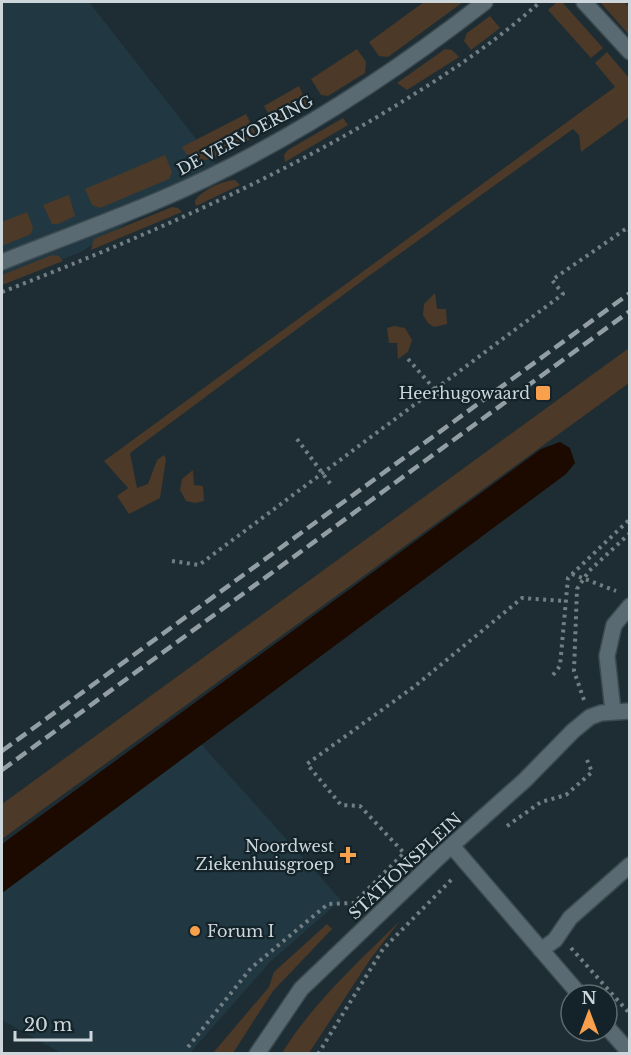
<svg xmlns="http://www.w3.org/2000/svg" width="631" height="1055" font-family="'Libre Baskerville',serif">
	<rect width="100%" height="100%" fill="#1d2d33"/>
	<g fill="#213842">
		<polygon points="2,2 89,2 218,167 81,252 2,283"/>
		<polygon points="201,744 341,900 271,961 190,1053 61,1053 2,1020 2,893"/>
	</g>
	<g fill="#4d3927">
		<polygon points="424,2 463,2 388,57 379,56 369,42"/>
		<polygon points="557,2 562,2 603,48 591,58 548,10"/>
		<polygon points="600,2 624,2 629,7 629,35"/>
		<polygon points="490,16 500,28 471,50 464,41 467,33"/>
		<polygon points="357,49 366,62 365,73 328,96 321,95 311,79"/>
		<polygon points="445,49 452,50 459,57 407,90 397,83"/>
		<polygon points="607,52 629,78 629,117 581,152 579,135 573,129 366,278 130,453 137,488 148,484 157,460 164,455 166,459 160,498 129,514 117,496 128,488 104,461 615,87 595,63"/>
		<polygon points="299,86 308,106 281,123 274,123 264,106"/>
		<path d="M246 114 255 132C252 141 241 144 232 149 215 157 194 171 182 147Z"/>
		<polygon points="343,118 348,125 285,162 284,155 288,150"/>
		<polygon points="165,155 172,172 169,179 100,208 92,205 85,189"/>
		<path d="M235 180 240 185 196 206 195 201C200 191 224 180 235 180Z"/>
		<polygon points="69,195 75,216 58,224 52,224 43,205"/>
		<polygon points="172,207 178,208 182,212 91,250 94,239"/>
		<polygon points="27,212 33,227 31,234 2,246 2,222"/>
		<polygon points="52,255 59,256 63,261 2,285 2,275"/>
		<polygon points="435,293 437,309 446,309 447,324 434,327 428,323 423,315 424,304"/>
		<polygon points="394,326 405,328 412,340 408,352 398,359 397,343 389,343 387,328"/>
		<polygon points="629,348 629,383 2,839 2,804"/>
		<polygon points="193,470 194,485 203,486 204,501 195,503 186,501 180,490 182,479"/>
		<path d="M400 921 371 958 309 1053H282C313 1003 357 963 400 921Z"/>
		<polygon points="327,924 332,929 273,991 233,1053 213,1053 269,987 274,972"/>
	</g>
	<polygon fill="#1c0a00" points="560,442 570,448 575,463 566,474 2,893 2,844 541,449"/>
	<g fill="none" stroke-linecap="round" stroke-linejoin="round">
		<g stroke="#3d4b51" stroke-width="18">
			<g id="minor">
				<polyline points="584,2 630,52"/>
				<path d="M2 262C54 241 107 222 159 200 276 150 385 80 485 2"/>
				<polyline points="613,711 607,656 614,625 630,606"/>
				<polyline points="452,846 580,995"/>
				<polyline points="541,950 555,940 570,918 630,865"/>
				<polyline points="607,1027 630,1053"/>
				<polyline points="257,1054 301,989 440,856 525,780 573,731 590,717 601,713 630,711"/>
			</g>
		</g>
		<g stroke="#717e84" stroke-width="4" stroke-dasharray="3 4.5" stroke-linecap="butt">
			<path d="M2 292C131 242 257 188 377 117 435 82 490 47 540 2"/>
			<polyline points="408,359 444,400"/>
			<polyline points="297,439 332,486"/>
			<polyline points="172,561 199,565 563,294 552,280 627,228 630,231"/>
			<polyline points="572,574 616,591"/>
			<polyline points="553,675 560,666 568,578 630,519"/>
			<polyline points="584,700 574,671 577,589 589,571 630,533"/>
			<polyline points="507,826 541,802 566,795 592,772 587,760"/>
			<polyline points="571,948 630,1014"/>
			<polyline points="188,1047 251,968 328,904 354,903 404,853 360,806 341,805 307,764 415,686 522,598 566,601"/>
			<polyline points="318,1054 383,949 454,877"/>
		</g>
		<use href="#minor" stroke="#596a72" stroke-width="15"/>
		<g stroke="#929ea4" stroke-width="4.5" stroke-dasharray="12 6" stroke-linecap="butt">
			<polyline points="2,751 630,293"/>
			<polyline points="2,770 630,311"/>
		</g>
	</g>
	<g fill="#f9a04c" stroke="#132329" stroke-width="2">
		<rect x="535" y="385" width="16" height="16" rx="3"/>
		<path d="M345 846h6v6h6v6h-6v6h-6v-6h-6v-6h6z"/>
		<circle cx="195" cy="931" r="6"/>
	</g>
	<g text-anchor="middle" dominant-baseline="central" stroke-width="4.5" stroke-linejoin="round" paint-order="stroke">
		<g font-size="16" fill="#ccd6db" stroke="#132329">
			<text transform="translate(245 135) rotate(-28)">DE VERVOERING</text>
			<text transform="translate(405 866) rotate(-43)">STATIONSPLEIN</text>
		</g>
		<g font-size="16" fill="#ccd6db" stroke="#132329" text-anchor="end">
			<text x="530" y="393">Heerhugowaard</text>
			<text x="334" y="846">Noordwest<tspan x="334" dy="18">Ziekenhuisgroep</tspan></text>
			<text x="207" y="931" text-anchor="start">Forum I</text>
		</g>
	</g>
	<rect width="631" height="1055" fill="none" stroke="#ccd6db" stroke-width="6"/>
	<g transform="translate(589 1013)"><circle r="28" fill="#132329" stroke="#5d6b70" stroke-width="1.5"/>
	<path d="M0-4.5L10 22L0 15L-10 22Z" fill="#f9a04c"/>
	<text y="-9" font-size="16" font-weight="bold" text-anchor="middle" fill="#ccd6db">N</text>
	</g>
	<path d="M15 1031v9h76v-9" fill="none" stroke="#ccd6db" stroke-width="3"/>
	<text x="24" y="1031" font-size="18" fill="#ccd6db" stroke="#132329" stroke-width="4.5" paint-order="stroke">20 m</text>
</svg>
